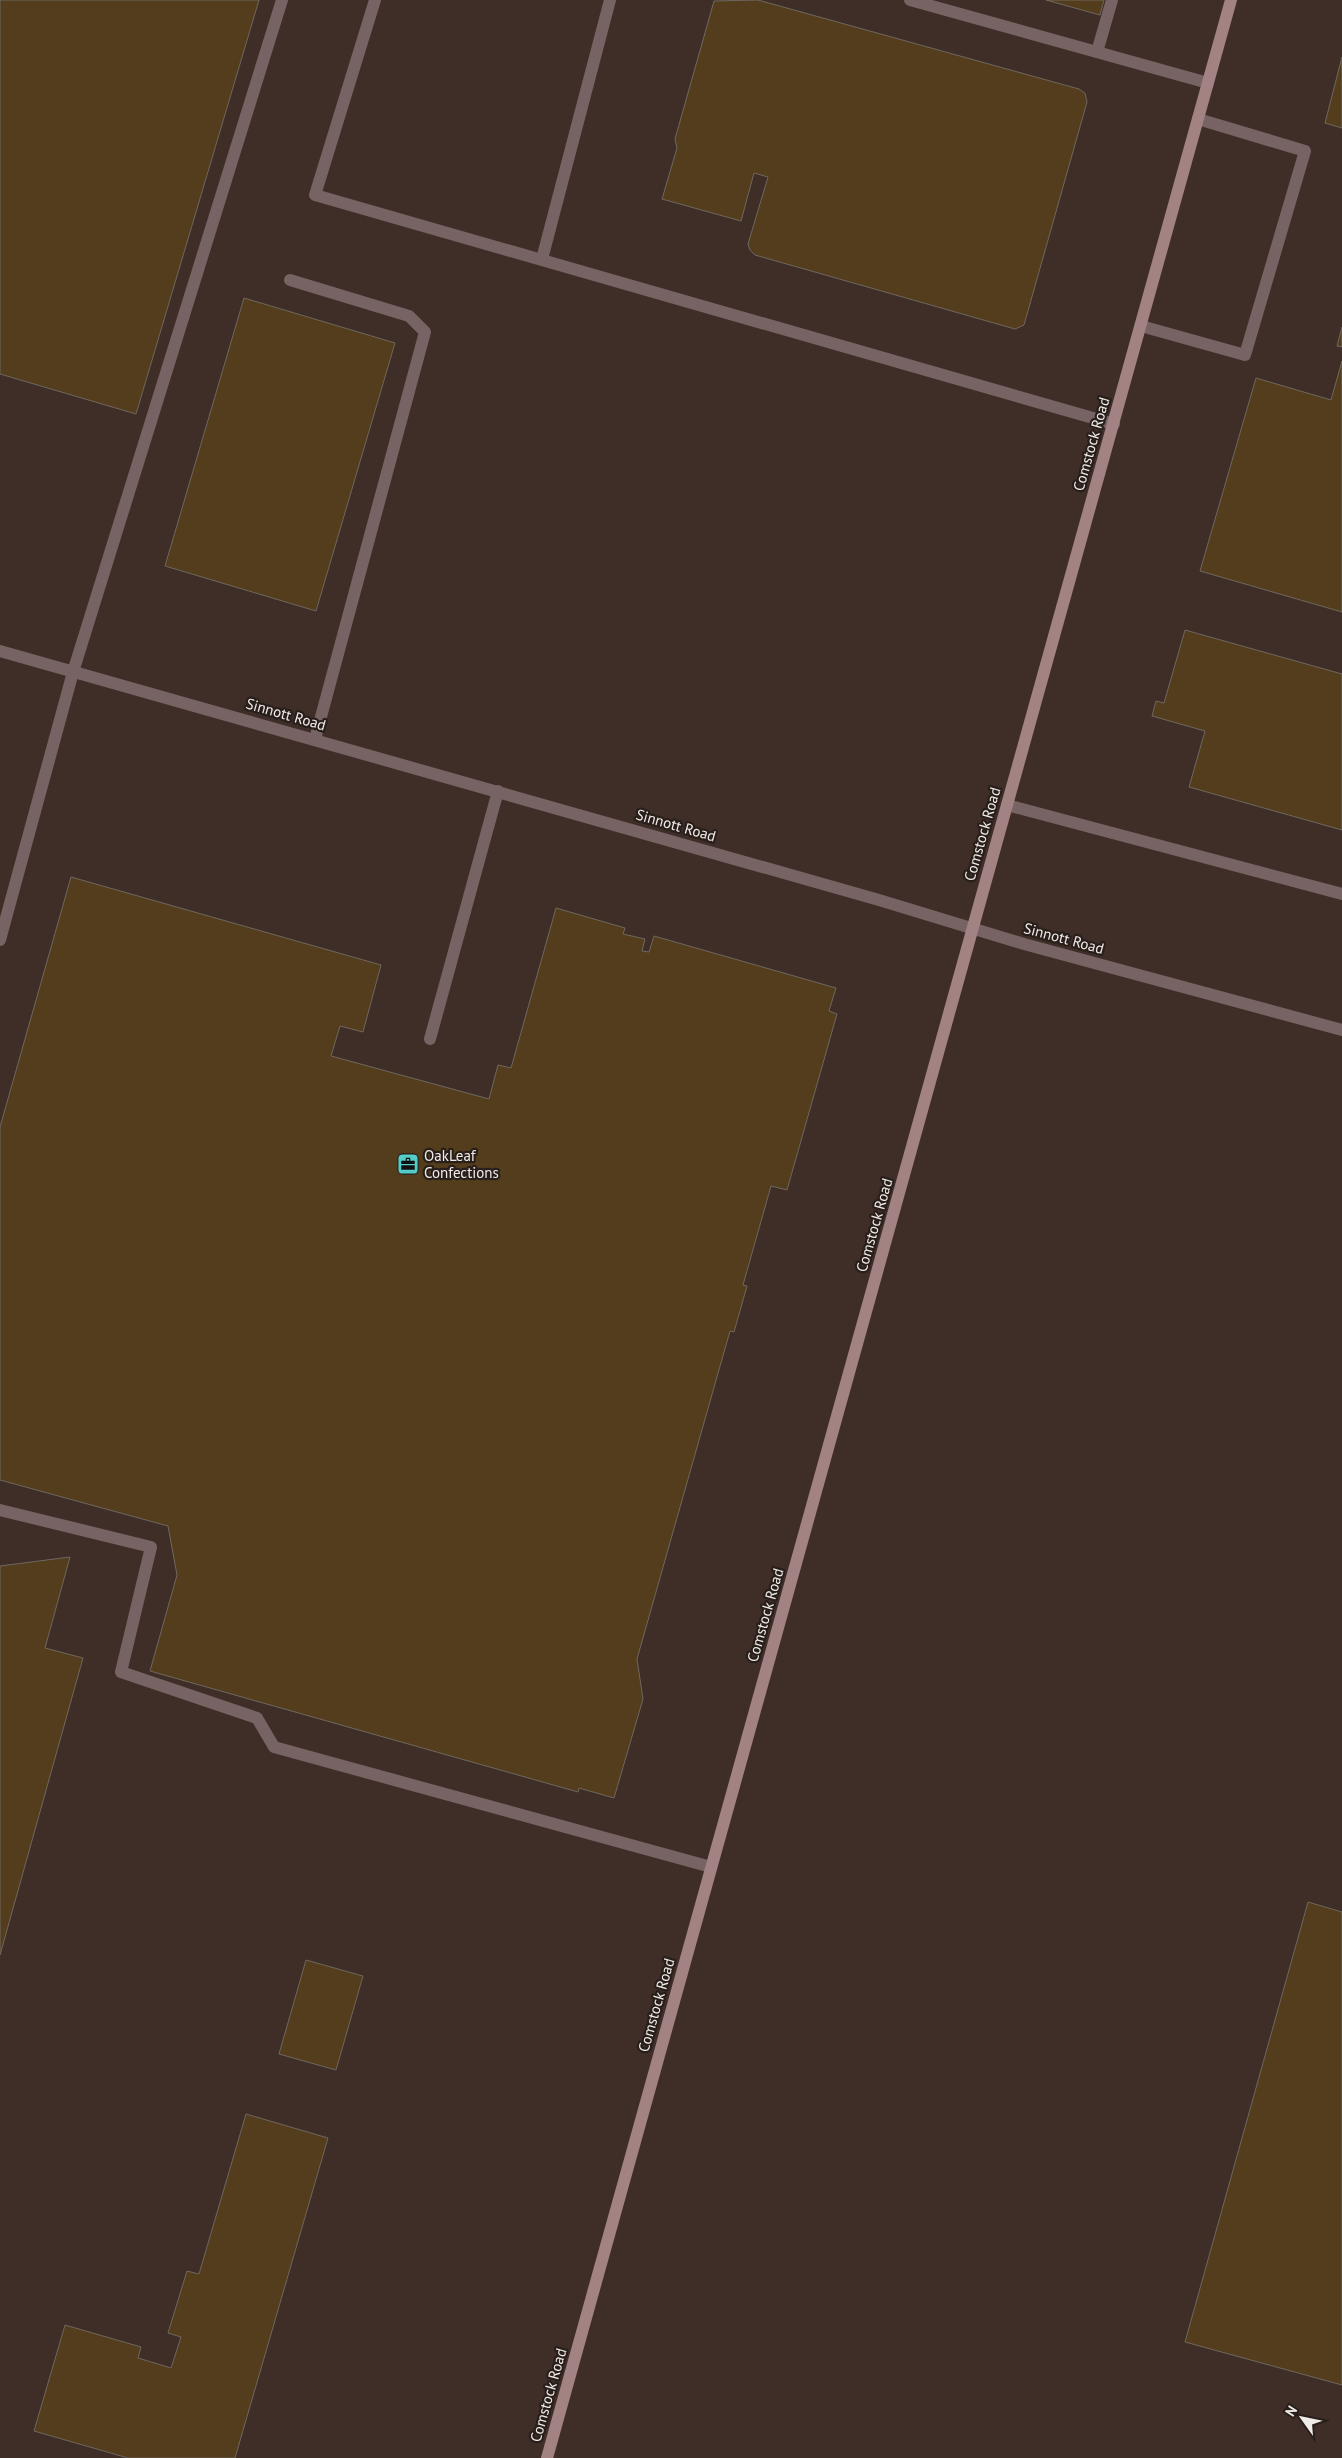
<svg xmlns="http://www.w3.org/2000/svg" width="1342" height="2458" font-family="'PT Sans',sans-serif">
	<rect width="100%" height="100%" fill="#322925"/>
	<rect fill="#3e2e27" x="0" y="0" width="1342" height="2458"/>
	<g fill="#543d1c" stroke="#6f685f">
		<polygon points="0,0 259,0 136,414 0,374"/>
		<polygon points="758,0 1079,89 1085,93 1087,102 1024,325 1015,329 755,255 750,250 748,244 768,177 754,173 741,221 662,199 677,148 675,139 714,1"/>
		<polygon points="1046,0 1104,0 1100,15"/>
		<polygon points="1342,57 1342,128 1325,123"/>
		<polygon points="244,298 395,343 316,611 165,566"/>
		<polygon points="1342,327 1342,347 1337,346"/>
		<polygon points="1342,361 1342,612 1200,571 1256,378 1331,400"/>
		<polygon points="1185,630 1342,674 1342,830 1189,787 1205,731 1152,716 1156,701 1164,703"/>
		<polygon points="71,877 381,965 363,1032 340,1026 331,1056 489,1099 498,1065 511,1068 556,908 625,928 623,934 645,939 642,951 649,952 654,936 836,988 829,1011 837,1014 787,1190 771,1186 743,1285 747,1286 734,1332 730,1331 637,1659 643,1699 614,1798 579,1788 578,1792 150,1671 177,1575 168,1526 0,1480 0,1127"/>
		<polygon points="70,1557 45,1648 83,1658 0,1955 0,1566"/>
		<polygon points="1308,1902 1342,1912 1342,2385 1185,2342"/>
		<polygon points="306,1960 363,1976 336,2070 279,2054"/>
		<polygon points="246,2114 328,2138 235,2458 128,2458 34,2431 65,2325 141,2347 138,2358 171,2368 181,2337 168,2333 187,2271 199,2274"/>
	</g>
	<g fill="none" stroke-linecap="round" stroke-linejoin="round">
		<g stroke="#776364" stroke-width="12">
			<polyline points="375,0 315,195 1114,424"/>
			<polyline points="910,0 1208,83"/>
			<polyline points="1097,52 1112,0"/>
			<polyline points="542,259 610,0"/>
			<polyline points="290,280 409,316 425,332 315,739"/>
			<polyline points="1141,326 1245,355 1305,151 1198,119"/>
			<polyline points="1007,805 1342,894"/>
			<polyline points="0,940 73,672 282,0"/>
			<polyline points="430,1039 498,791"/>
			<polyline points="0,1510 151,1547 121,1672 257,1718 274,1747 711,1867"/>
		</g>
		<polyline stroke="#776364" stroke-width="12" points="0,651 879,900 1024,944 1342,1030"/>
		<polyline stroke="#a28283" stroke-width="12" points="547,2458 1231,0"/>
	</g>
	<defs>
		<g id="office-square" transform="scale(1.125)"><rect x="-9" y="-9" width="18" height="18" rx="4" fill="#54cdc8" stroke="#281f1b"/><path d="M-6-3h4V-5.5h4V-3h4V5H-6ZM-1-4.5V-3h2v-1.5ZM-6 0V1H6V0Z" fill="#111"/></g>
	</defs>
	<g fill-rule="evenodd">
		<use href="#office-square" x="408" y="1164"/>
	</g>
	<g text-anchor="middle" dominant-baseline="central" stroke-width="4.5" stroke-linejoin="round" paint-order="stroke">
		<g font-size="15" fill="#f1ebe8" stroke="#281f1b">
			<text transform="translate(1091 444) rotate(-74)">Comstock Road</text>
			<text transform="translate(286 714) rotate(16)">Sinnott Road</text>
			<text transform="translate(676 825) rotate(16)">Sinnott Road</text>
			<text transform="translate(982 834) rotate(-74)">Comstock Road</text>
			<text transform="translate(1064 938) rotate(15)">Sinnott Road</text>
			<text transform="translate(874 1225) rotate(-74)">Comstock Road</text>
			<text transform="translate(765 1615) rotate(-74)">Comstock Road</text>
			<text transform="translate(656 2005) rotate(-74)">Comstock Road</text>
			<text transform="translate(548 2395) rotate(-74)">Comstock Road</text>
		</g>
		<g font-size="15" fill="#f1ebe8" stroke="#281f1b" text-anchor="start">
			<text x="424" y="1155">OakLeaf<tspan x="424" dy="17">Confections</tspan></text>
		</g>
	</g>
	<g transform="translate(1302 2418) rotate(303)" stroke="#281f1b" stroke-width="4" paint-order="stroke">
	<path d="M0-4L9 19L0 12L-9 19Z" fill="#f1ebe8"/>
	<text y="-8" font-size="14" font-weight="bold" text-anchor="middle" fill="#f1ebe8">N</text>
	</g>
</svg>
